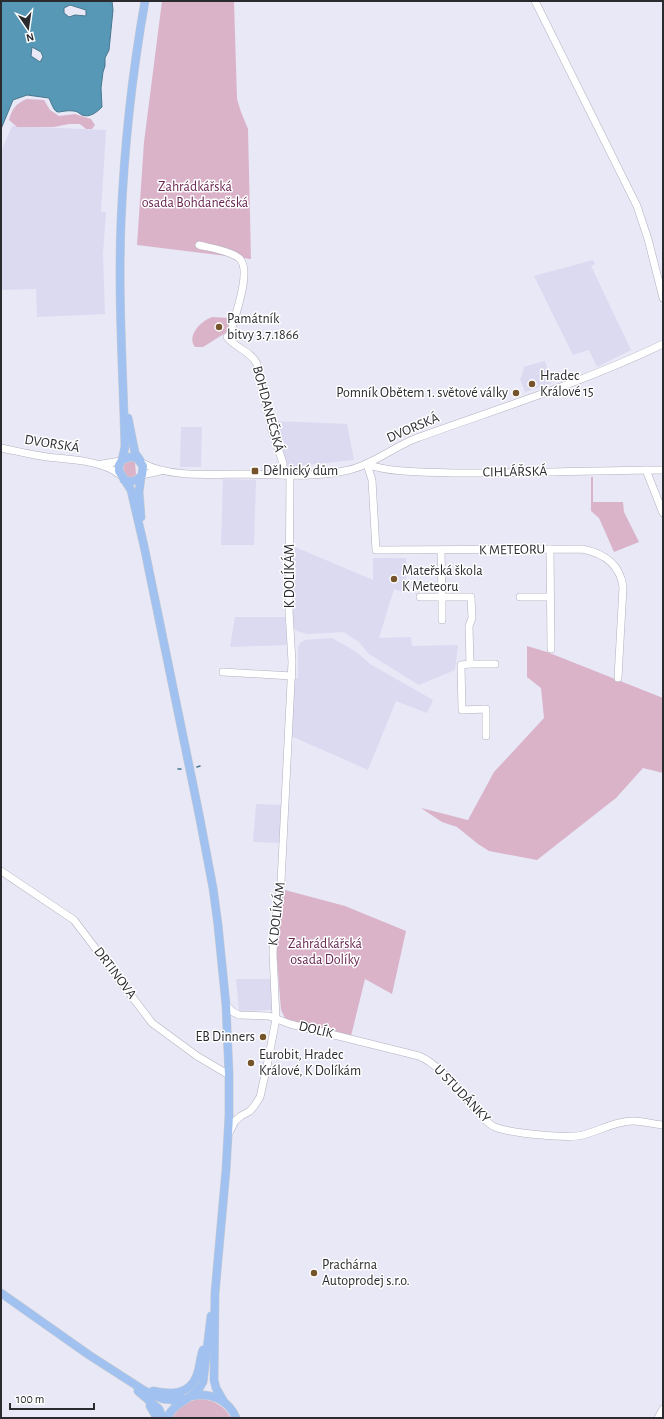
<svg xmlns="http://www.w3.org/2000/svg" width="664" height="1419" font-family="'Alegreya Sans',sans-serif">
	<rect width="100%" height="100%" fill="#e8e8f7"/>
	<g fill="#dbdaf1">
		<polygon points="12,126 106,130 101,212 106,212 103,254 105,314 37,317 36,289 1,290 1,152"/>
		<polygon points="593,260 595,264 591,266 631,350 597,367 589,350 573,355 534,276"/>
		<polygon points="545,361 552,383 525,392 520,379 524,369 523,367"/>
		<polygon points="274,421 347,424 354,460 287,467 281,451"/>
		<polygon points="181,427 202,427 201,467 180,467"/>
		<polygon points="223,479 256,480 254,545 221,545"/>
		<polygon points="295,547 373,580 373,558 406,558 406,593 394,589 379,638 411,637 412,646 458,645 455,670 419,685 369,654 359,642 344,632 307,634 297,631 292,626"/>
		<polygon points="235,617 285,617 287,645 230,647"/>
		<polygon points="332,638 355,651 370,664 433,700 427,713 396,701 368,770 291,736 293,679 298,678 298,647 300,643 305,640"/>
		<polygon points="256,804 281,805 280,843 253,842"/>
		<polygon points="236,979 271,979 272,1010 239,1011"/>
	</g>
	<g fill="#dab3c9">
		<polygon points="162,1 234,1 237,99 241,112 248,129 251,259 137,245 144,142"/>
		<path d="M27 99 44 100 50 110 59 116 75 114 91 119 95 125 92 129H86L80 124H69L54 127H17L9 120C12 109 16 103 27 99Z"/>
		<path d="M212 317 228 318 230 323 227 332 203 347H195C186 336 201 321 212 317Z"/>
		<polygon points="130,461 135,462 136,475 132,477 127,477 123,471 124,464"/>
		<polygon points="591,477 593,477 593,502 623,502 624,512 639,542 614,552 599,518 591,511"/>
		<polygon points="527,646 547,652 663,698 663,773 643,768 616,798 537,860 489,851 478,844 457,827 442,822 421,808 468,820 494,772 544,718 541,688 527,677"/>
		<polygon points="285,890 345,906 406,931 392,994 365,979 351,1036 286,1020 281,1010 276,947"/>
		<path d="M198 1399C212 1399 224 1405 231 1418H172C178 1408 186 1402 198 1399Z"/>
	</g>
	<path fill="#5698b6" stroke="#49778e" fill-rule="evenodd" d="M1 1H112L113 10 109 50 105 58V66L103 72 101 88 102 107C97 112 90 118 82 115 80 114 77 111 74 111 56 109 58 120 49 98L27 95 13 100 1 129ZM70 5 86 10V16L75 15 69 17 64 13V8ZM32 47 41 52 43 57 40 62 31 56Z"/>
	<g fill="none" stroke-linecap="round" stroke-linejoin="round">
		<g stroke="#49778e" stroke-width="1.5">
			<polyline points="197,767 200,766"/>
			<polyline points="178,769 181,769"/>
		</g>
		<g stroke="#b1b1bf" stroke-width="8">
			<g id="minor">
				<polyline points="535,1 637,206 648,239 663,298"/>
				<path d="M199 245C210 248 232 251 240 259 252 271 234 319 230 334L227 337C235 348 251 351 257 364L272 431 283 463V475"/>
				<path d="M1 448C16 451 32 455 47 457 70 460 101 460 119 474"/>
				<path d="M142 463C170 478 212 474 243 474 278 475 314 478 349 470 374 464 393 447 417 438 500 408 584 382 663 344"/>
				<polyline points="102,464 121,461"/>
				<path d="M367 464 372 480 376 550 582 549C603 553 620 564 623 587L618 678"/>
				<path d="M367 464C389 473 428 472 452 473 522 474 593 470 663 470"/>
				<polyline points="646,470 663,513"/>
				<polyline points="142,475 160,471"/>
				<polyline points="550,549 551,649"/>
				<polyline points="441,551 442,597 471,597 472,618 469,626 470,664 495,664"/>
				<polyline points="420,597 442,597 442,620"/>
				<polyline points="520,597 550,597"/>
				<polyline points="470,664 461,665 462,710 486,709 486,736"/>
				<polyline points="223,672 292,676"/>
				<polyline points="1,871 74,920 152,1023 197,1056 229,1075"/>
				<path d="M226 1005 233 1012 239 1015 269 1016 290 1024 419 1056C443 1066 462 1097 481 1115 485 1119 489 1125 495 1127 509 1133 568 1139 583 1135 599 1131 615 1121 633 1121 642 1121 653 1124 663 1125"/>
				<polyline points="229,1133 235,1121 241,1116 250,1111 255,1105 260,1097 267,1066 276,1019 273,953 274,930 281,882 292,662 289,611 290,475"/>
				<polyline points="658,1418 663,1409"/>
			</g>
		</g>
		<g stroke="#cccccd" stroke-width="9">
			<g id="major">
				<polyline points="128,418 135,453 140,460"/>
				<path d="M122 460 125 447C123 372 118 298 121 223 124 149 132 74 145 1"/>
				<polyline points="141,477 139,492 141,517"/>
				<path d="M124 480C132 483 137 481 142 475L143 466 137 458 129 457 122 460 119 465V471L131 490 144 546 199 814 213 888 218 925 226 1005 229 1075V1116L226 1170 215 1293 214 1380 216 1388 224 1402"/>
				<polyline points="1,1293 89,1355 145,1391 163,1399 173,1400 185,1399"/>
				<polyline points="138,1391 159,1409 163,1418"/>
				<path d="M153 1391C171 1395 190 1395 197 1375 200 1367 200 1358 203 1350"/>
				<path d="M192 1396C210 1392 229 1400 236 1418"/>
				<polyline points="150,1406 157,1418"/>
				<path d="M167 1418C176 1399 195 1400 203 1382L211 1316"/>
			</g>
		</g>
		<use href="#minor" stroke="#fff" stroke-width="7"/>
		<use href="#major" stroke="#a1c2f1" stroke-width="8"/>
	</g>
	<g fill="#75542b" stroke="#fff" stroke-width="1.5">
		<circle cx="219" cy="327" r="4"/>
		<circle cx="532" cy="384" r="4"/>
		<circle cx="516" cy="393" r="4"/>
		<rect x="251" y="467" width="8" height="8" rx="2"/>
		<circle cx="394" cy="579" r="4"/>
		<circle cx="263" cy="1037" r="4"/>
		<circle cx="251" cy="1063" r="4"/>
		<circle cx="314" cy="1273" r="4"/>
	</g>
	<g text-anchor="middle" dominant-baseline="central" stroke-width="3" stroke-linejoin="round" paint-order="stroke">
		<g font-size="14" fill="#692551" stroke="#fff">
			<text x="195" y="187">Zahrádkářská<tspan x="195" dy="16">osada Bohdanečská</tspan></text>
			<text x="325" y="944">Zahrádkářská<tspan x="325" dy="16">osada Dolíky</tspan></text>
		</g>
		<g font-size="14" fill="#2a2a2f" stroke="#fff" text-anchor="start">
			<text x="227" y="319">Památník<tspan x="227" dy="16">bitvy 3.7.1866</tspan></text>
			<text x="540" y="376">Hradec<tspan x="540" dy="16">Králové 15</tspan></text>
			<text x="508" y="393" text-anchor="end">Pomník Obětem 1. světové války</text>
			<text x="263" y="471">Dělnický dům</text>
			<text x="402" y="571">Mateřská škola<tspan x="402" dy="16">K Meteoru</tspan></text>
			<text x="255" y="1037" text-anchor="end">EB Dinners</text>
			<text x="259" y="1055">Eurobit, Hradec<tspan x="259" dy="16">Králové, K Dolíkám</tspan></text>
			<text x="322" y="1265">Prachárna<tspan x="322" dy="16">Autoprodej s.r.o.</tspan></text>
		</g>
		<g font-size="14" fill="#2a2a2f" stroke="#fff">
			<text transform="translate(268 409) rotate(75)">BOHDANEČSKÁ</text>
			<text transform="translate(413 428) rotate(-23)">DVORSKÁ</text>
			<text transform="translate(52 444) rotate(9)">DVORSKÁ</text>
			<text transform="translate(515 472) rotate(-1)">CIHLÁŘSKÁ</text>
			<text transform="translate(512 550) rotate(-1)">K METEORU</text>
			<text transform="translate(290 576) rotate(-90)">K DOLÍKÁM</text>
			<text transform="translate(277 914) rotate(-83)">K DOLÍKÁM</text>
			<text transform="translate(115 973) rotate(53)">DRTINOVA</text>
			<text transform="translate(316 1030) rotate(14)">DOLÍK</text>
			<text transform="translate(462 1094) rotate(46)">U STUDÁNKY</text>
		</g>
	</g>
	<rect width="664" height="1419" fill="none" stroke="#2a2a2f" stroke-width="4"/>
	<g transform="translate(28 28) rotate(167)" stroke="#ffffff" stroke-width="3" paint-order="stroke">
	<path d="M0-3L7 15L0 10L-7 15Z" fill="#2a2a2f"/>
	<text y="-6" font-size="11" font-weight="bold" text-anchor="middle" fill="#2a2a2f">N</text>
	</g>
	<path d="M10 1403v6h84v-6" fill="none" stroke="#2a2a2f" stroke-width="2"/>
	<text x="16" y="1403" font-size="12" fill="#2a2a2f" stroke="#ffffff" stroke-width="3" paint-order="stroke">100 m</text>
</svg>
